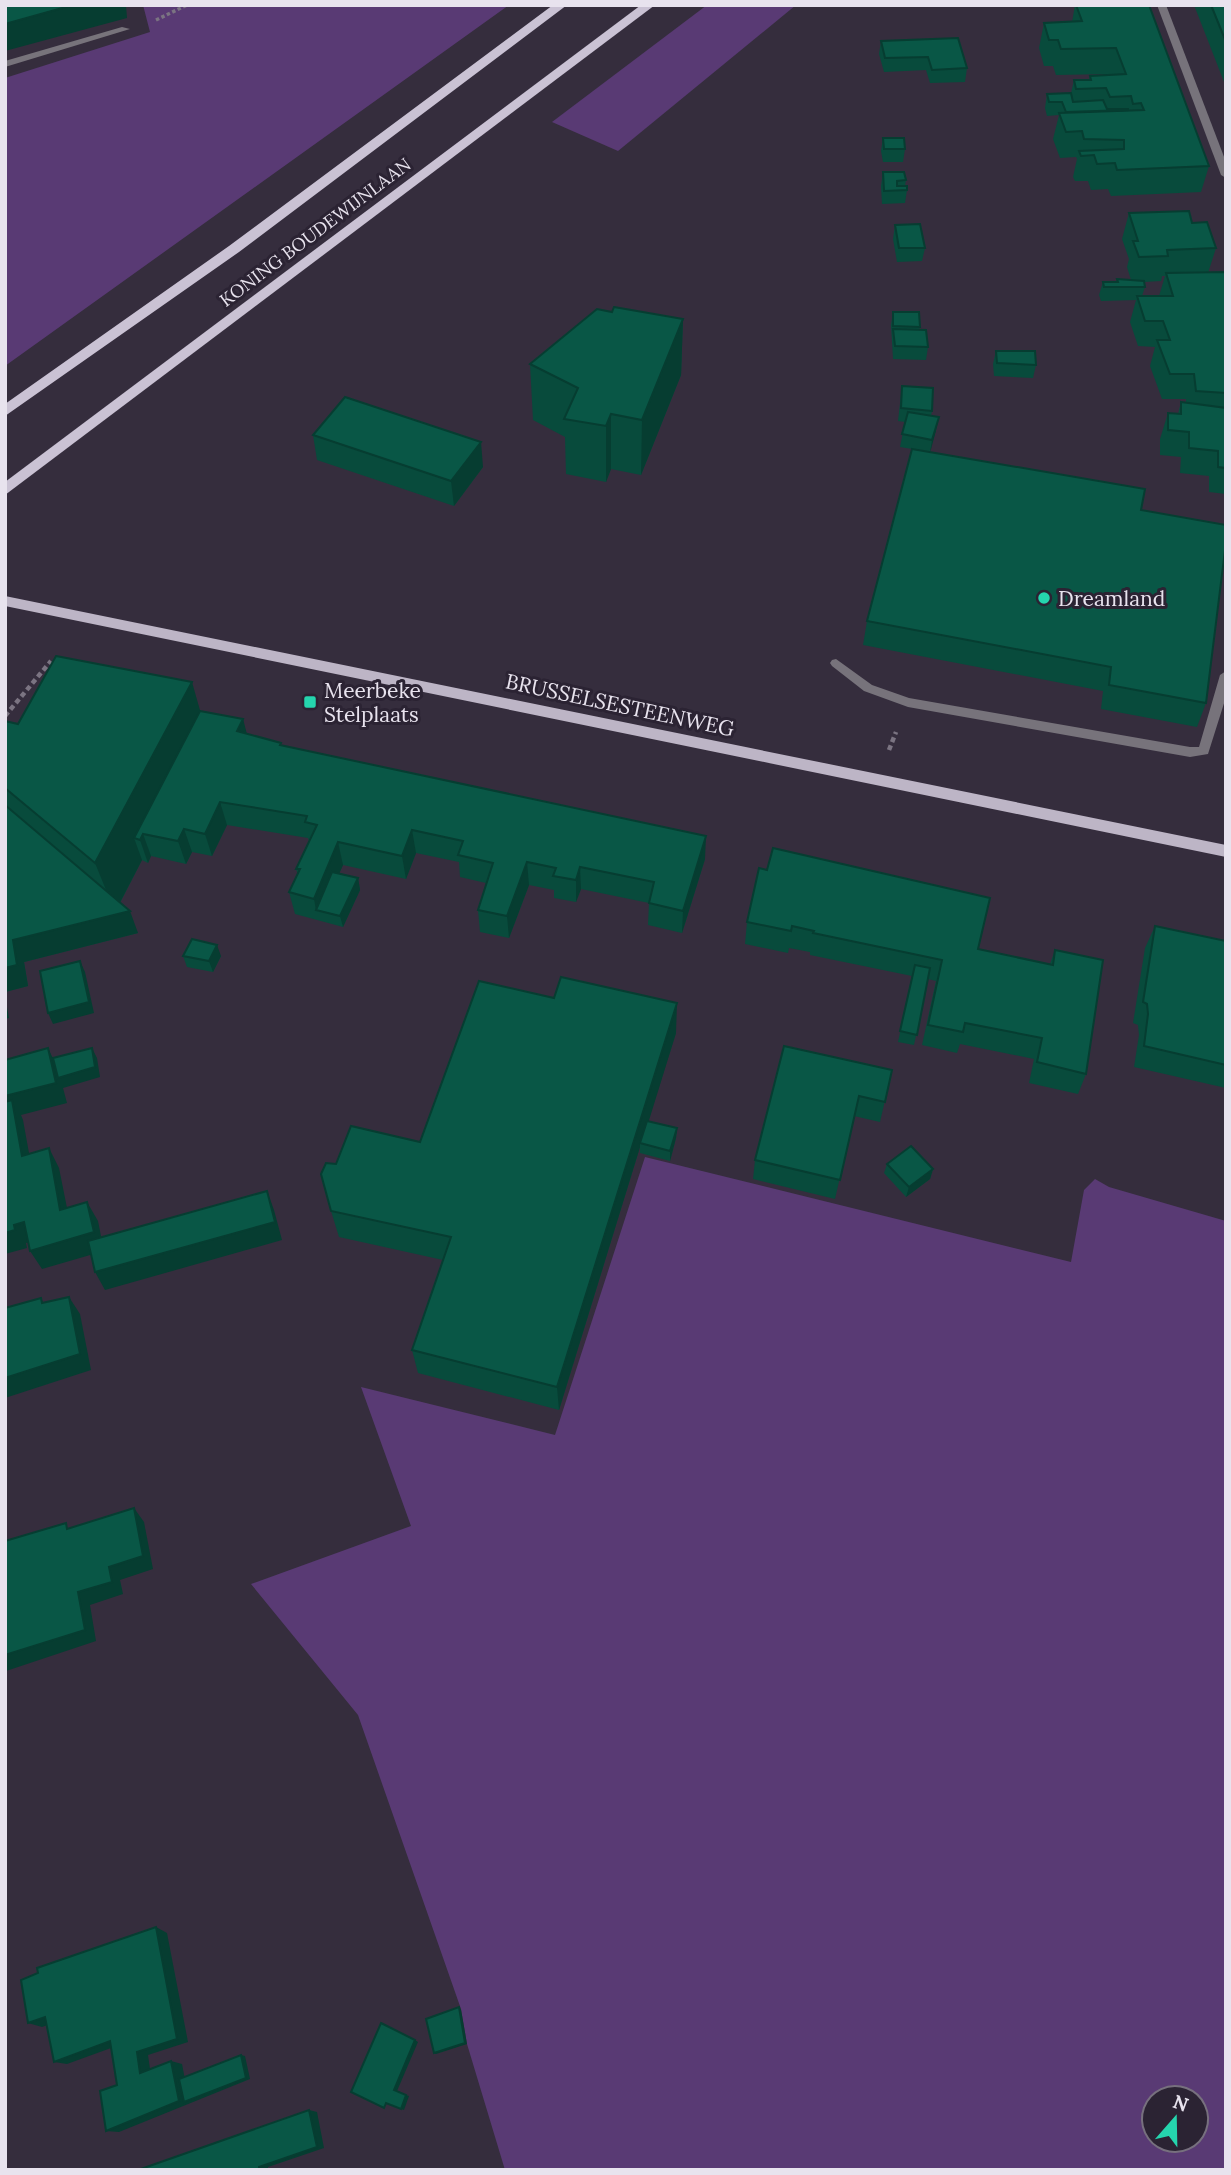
<svg xmlns="http://www.w3.org/2000/svg" width="1231" height="2175" font-family="Lora,serif">
	<rect width="100%" height="100%" fill="#352d3d"/>
	<g fill="#593a74" fill-rule="evenodd">
		<polygon points="143,5 509,5 5,366 5,78 150,32"/>
		<polygon points="707,5 796,5 618,151 552,122"/>
		<path d="M645 1157 1071 1262 1084 1190 1095 1179 1109 1187 1226 1221V2170H505L467 2044 461 2009 358 1715 251 1584 411 1526 361 1387 555 1435ZM1154 2098H1196V2140H1154Z"/>
	</g>
	<g fill="none" stroke-linecap="round" stroke-linejoin="round">
		<polyline stroke="#7b7482" stroke-width="3.5" stroke-dasharray="3.5 2.5" stroke-linecap="butt" points="156,20 187,5"/>
		<g stroke="#7b7482" stroke-width="4.5" stroke-dasharray="5 3.5" stroke-linecap="butt">
			<polyline points="5,716 51,661"/>
			<polyline points="889,750 896,732"/>
		</g>
		<polygon fill="#77737b" fill-rule="evenodd" points="836,659 872,685 909,698 1190,747 1199,747 1220,675 1226,671 1226,697 1208,754 1190,757 908,707 864,691 832,666 830,663 832,660"/>
		<g fill="#77737b" fill-rule="evenodd">
			<polygon points="1157,5 1166,5 1226,162 1226,178 1221,175"/>
			<polygon points="122,27 130,29 5,67 5,61"/>
		</g>
		<polygon fill="#bdb5c6" fill-rule="evenodd" points="5,596 1226,845 1226,857 5,606"/>
		<g fill="#cac2d4" fill-rule="evenodd">
			<polygon points="553,5 567,5 239,252 5,416 5,404 229,246"/>
			<polygon points="641,5 655,5 5,495 5,482"/>
		</g>
	</g>
	<g fill="#084b3c" fill-rule="evenodd">
		<polygon points="1075,5 1149,5 1209,166 1201,192 1111,196 1108,189 1091,190 1088,181 1075,181 1073,177 1077,159 1076,157 1060,158 1053,139 1059,115 1047,116 1045,108 1047,94 1071,93 1074,80 1089,80 1090,76 1110,74 1056,75 1053,66 1044,66 1039,48 1044,23 1072,22"/>
		<polygon points="1194,5 1226,5 1226,87"/>
		<polygon points="881,41 967,68 965,82 930,83 926,70 884,72 879,54"/>
		<polygon points="883,138 905,149 903,162 883,162 881,151"/>
		<polygon points="883,172 906,180 905,186 907,190 905,203 882,204 881,186"/>
		<path d="M1129 213 1192 223 1216 248 1208 273 1226 272V494L1209 492V476L1180 473 1181 457 1160 455V439L1168 413 1178 414 1181 402 1186 403V399H1162L1150 366 1155 347 1138 346 1130 322 1136 300 1101 301 1099 295 1103 282H1116L1117 279 1131 280 1127 267 1129 259 1122 239ZM1162 276H1165L1159 296H1142L1145 287 1144 282 1161 281Z"/>
		<polygon points="895,225 925,248 922,261 897,262 893,239"/>
		<polygon points="612,312 683,319 681,375 641,475 611,469 606,482 566,474 565,437 533,420 530,364"/>
		<polygon points="893,312 920,327 919,330 928,347 926,360 893,359 891,325"/>
		<polygon points="996,351 1036,365 1033,378 994,376 993,364"/>
		<polygon points="902,386 932,411 931,416 936,430 930,452 1141,510 1206,703 1197,727 1101,709 1103,691 863,645 867,621 912,449 900,447 905,422 898,421"/>
		<polygon points="313,435 483,467 454,506 317,460"/>
		<polygon points="200,711 243,719 246,733 281,745 705,859 682,933 648,925 649,903 581,889 576,902 554,898 554,890 529,885 509,938 480,932 478,910 486,883 460,877 459,862 416,853 406,879 343,865 339,873 358,878 360,890 343,927 295,914 289,892 298,875 296,869 309,841 308,838 227,825 212,856 192,852 186,864 151,856 148,863 142,860 120,903 138,933 24,962 28,986 5,992 5,721 18,724"/>
		<polygon points="759,868 978,949 1050,964 1055,950 1086,1074 1078,1094 1029,1083 1034,1059 960,1044 957,1053 922,1045 936,981 928,979 914,1045 898,1042 912,976 810,955 810,952 789,948 788,953 745,944 747,922"/>
		<polygon points="1155,926 1226,941 1226,1088 1134,1067 1139,1035 1138,1025 1133,1023 1145,948"/>
		<polygon points="183,956 221,956 213,972 187,967"/>
		<polygon points="676,1033 648,1121 677,1128 676,1138 670,1161 640,1153 640,1147 559,1410 418,1373 412,1350 443,1260 339,1237 331,1211 336,1164 420,1142"/>
		<polygon points="892,1070 880,1122 854,1116 835,1199 753,1179 755,1160"/>
		<polygon points="887,1164 933,1169 930,1179 906,1197 884,1173"/>
	</g>
	<g fill="#063d31">
		<polygon points="73,5 126,5 127,18 5,51 5,24"/>
		<polygon points="683,319 681,375 641,475 642,420"/>
		<polygon points="611,414 611,469 606,482 606,426"/>
		<polygon points="939,417 936,430 930,453 932,440"/>
		<polygon points="481,442 483,467 454,506 451,481"/>
		<polygon points="192,682 207,735 143,834 151,856 148,863 140,840 134,838 142,860 115,912 95,863"/>
		<polygon points="243,719 249,742 237,731"/>
		<polygon points="220,802 227,825 212,856 205,834"/>
		<polygon points="184,829 192,852 186,864 178,841"/>
		<polygon points="412,830 416,853 406,879 402,856"/>
		<polygon points="706,836 705,859 682,933 683,911"/>
		<polygon points="338,842 343,865 323,911 316,910 314,899"/>
		<polygon points="527,862 529,885 509,938 507,916"/>
		<polygon points="580,867 581,889 576,902 576,880"/>
		<polygon points="358,878 360,890 343,927 340,916"/>
		<polygon points="130,911 138,933 24,962 28,986 5,992 5,968 13,940"/>
		<polygon points="217,945 221,956 213,972 209,961"/>
		<polygon points="80,961 85,972 94,1013 53,1024 48,1013"/>
		<polygon points="5,997 9,1018 5,1019"/>
		<polygon points="677,1003 676,1033 642,1143 640,1143 640,1147 559,1410 557,1387"/>
		<polygon points="48,1048 58,1069 92,1048 97,1058 100,1077 63,1088 67,1103 21,1115 23,1120 33,1175 22,1156 5,1108 5,1096"/>
		<polygon points="677,1128 676,1138 670,1161 670,1151"/>
		<polygon points="49,1148 59,1168 71,1228 60,1210"/>
		<polygon points="933,1169 930,1179 906,1197 909,1187"/>
		<polygon points="267,1191 274,1210 282,1240 105,1290 95,1272"/>
		<polygon points="87,1202 98,1221 104,1251 42,1269 30,1251"/>
		<polygon points="24,1222 35,1241 26,1243 27,1248 5,1254 5,1233 14,1225"/>
		<polygon points="69,1297 80,1314 91,1370 5,1398 5,1378"/>
		<polygon points="134,1508 144,1522 153,1569 120,1580 123,1594 90,1605 96,1641 6,1671 5,1670 5,1655 109,1567"/>
		<polygon points="156,1927 167,1933 188,2042 148,2055 151,2076 140,2073 137,2052"/>
		<polygon points="459,2007 461,2010 467,2044 436,2054 434,2053"/>
		<polygon points="45,2017 59,2021 42,2027 28,2023"/>
		<polygon points="415,2040 418,2042 397,2091 394,2090"/>
		<polygon points="110,2041 122,2044 67,2064 54,2062"/>
		<polygon points="241,2055 245,2056 250,2079 119,2132 106,2131 171,2061 182,2064 189,2100"/>
		<polygon points="406,2095 409,2096 404,2110 401,2109"/>
		<polygon points="309,2110 317,2112 324,2148 268,2167 268,2170 259,2170 259,2167"/>
	</g>
	<g fill="#095746" stroke="#063d31" stroke-width="2">
		<polygon points="5,5 73,5 5,24"/>
		<polygon points="1076,5 1149,5 1209,166 1117,170 1115,163 1097,164 1094,155 1081,156 1079,151 1124,149 1124,140 1084,139 1082,131 1066,132 1059,113 1144,110 1141,103 1133,104 1131,96 1110,97 1106,88 1076,89 1074,80 1091,80 1090,76 1126,74 1116,48 1061,49 1058,40 1049,40 1044,23 1082,21"/>
		<polygon points="1211,5 1226,5 1226,42"/>
		<polygon points="958,38 967,68 932,70 928,57 885,58 881,41"/>
		<polygon points="1071,93 1073,102 1103,100 1107,109 1128,109 1128,110 1066,112 1062,102 1049,102 1047,94"/>
		<polygon points="883,138 904,138 905,149 884,149"/>
		<polygon points="883,172 904,172 906,180 897,181 897,186 907,186 907,190 884,191"/>
		<polygon points="1189,211 1192,223 1207,222 1216,248 1167,250 1168,256 1139,257 1133,241 1138,241 1129,213"/>
		<polygon points="920,224 925,248 899,248 895,225"/>
		<polygon points="1226,272 1226,393 1196,391 1194,374 1170,374 1157,340 1170,340 1163,321 1145,321 1137,296 1173,296 1166,273"/>
		<polygon points="1117,279 1144,281 1145,287 1104,287 1103,282 1118,282"/>
		<polygon points="614,307 683,319 642,420 611,414 606,426 564,419 578,388 530,364 597,309 612,312"/>
		<polygon points="893,312 919,312 920,327 893,326"/>
		<polygon points="893,329 926,330 928,347 895,346"/>
		<polygon points="996,351 1035,351 1036,365 997,363"/>
		<polygon points="902,386 933,388 932,411 901,408"/>
		<polygon points="345,397 481,442 451,481 313,435"/>
		<polygon points="1181,402 1226,408 1226,468 1218,467 1218,451 1189,448 1189,432 1168,430 1168,413 1181,414"/>
		<polygon points="908,412 939,417 932,440 902,434"/>
		<polygon points="912,449 1145,489 1141,510 1226,525 1226,542 1206,703 1109,685 1111,667 867,621"/>
		<polygon points="56,656 192,682 95,863 5,788 5,721 18,724"/>
		<polygon points="200,711 243,719 237,731 281,743 280,745 706,836 683,911 649,903 654,882 580,867 576,880 553,876 556,868 527,862 507,916 478,910 493,863 458,855 463,841 412,830 402,856 338,842 314,899 289,892 300,869 296,869 317,825 305,822 307,816 220,802 205,834 184,829 178,841 143,834 140,840 134,838"/>
		<polygon points="5,805 130,911 13,940 17,965 5,968"/>
		<polygon points="773,848 990,898 978,949 1053,965 1055,950 1103,960 1086,1074 1037,1062 1042,1038 965,1023 963,1032 928,1025 942,960 813,933 814,931 792,926 791,931 747,922 759,868 767,870"/>
		<polygon points="332,872 358,878 340,916 316,910"/>
		<polygon points="1155,926 1226,941 1226,1065 1144,1046 1148,1014 1147,1004 1143,1002"/>
		<polygon points="192,939 217,945 209,961 183,956"/>
		<polygon points="80,961 89,1002 48,1013 40,971"/>
		<polygon points="915,965 930,968 917,1035 900,1031"/>
		<polygon points="561,977 677,1003 557,1387 412,1350 451,1237 331,1211 321,1174 326,1163 336,1164 351,1126 420,1142 479,981 554,998"/>
		<polygon points="784,1046 892,1070 885,1102 859,1096 840,1180 755,1160"/>
		<polygon points="48,1048 56,1083 5,1096 5,1060"/>
		<polygon points="92,1048 95,1067 58,1078 53,1058"/>
		<polygon points="12,1100 22,1156 49,1148 60,1210 87,1202 94,1232 30,1251 24,1222 14,1225 15,1230 5,1233 5,1102"/>
		<polygon points="647,1121 677,1128 670,1151 640,1143"/>
		<polygon points="911,1146 933,1169 909,1187 887,1164"/>
		<polygon points="267,1191 275,1222 95,1272 88,1241"/>
		<polygon points="69,1297 80,1354 5,1378 5,1308 41,1298 42,1303"/>
		<polygon points="134,1508 143,1556 109,1567 112,1582 78,1592 85,1630 5,1655 5,1541 66,1523 67,1529"/>
		<polygon points="156,1927 177,2039 137,2052 140,2073 171,2061 179,2101 106,2131 100,2091 117,2085 110,2041 54,2062 45,2017 28,2023 21,1980 38,1973 37,1968"/>
		<polygon points="459,2007 465,2043 434,2053 426,2019"/>
		<polygon points="381,2023 415,2040 394,2090 406,2095 401,2109 386,2103 384,2108 351,2092"/>
		<polygon points="241,2055 246,2078 184,2102 179,2079"/>
		<polygon points="309,2110 317,2147 259,2167 259,2170 138,2170"/>
	</g>
	<g fill="#25d5ae" stroke="#2b2333" stroke-width="2.5">
		<circle cx="1044" cy="598" r="7"/>
		<rect x="303" y="695" width="14" height="14" rx="3.5"/>
	</g>
	<g text-anchor="middle" dominant-baseline="central" stroke-width="6" stroke-linejoin="round" paint-order="stroke">
		<g font-size="18" fill="#e8e3ee" stroke="#2b2333">
			<text transform="translate(315 232) rotate(-37)">KONING BOUDEWIJNLAAN</text>
		</g>
		<g font-size="21" fill="#e8e3ee" stroke="#2b2333" text-anchor="start">
			<text x="1058" y="598">Dreamland</text>
			<text x="324" y="690">Meerbeke<tspan x="324" dy="24">Stelplaats</tspan></text>
		</g>
		<g font-size="21" fill="#e8e3ee" stroke="#2b2333">
			<text transform="translate(620 705) rotate(12)">BRUSSELSESTEENWEG</text>
		</g>
	</g>
	<rect width="1231" height="2175" fill="none" stroke="#e8e3ee" stroke-width="14"/>
	<g transform="translate(1175 2119) rotate(20)"><circle r="33" fill="#2b2333" stroke="#77707e" stroke-width="2"/>
	<path d="M0-5L12 26L0 18L-12 26Z" fill="#25d5ae"/>
	<text y="-10" font-size="19" font-weight="bold" text-anchor="middle" fill="#e8e3ee">N</text>
	</g>
</svg>
